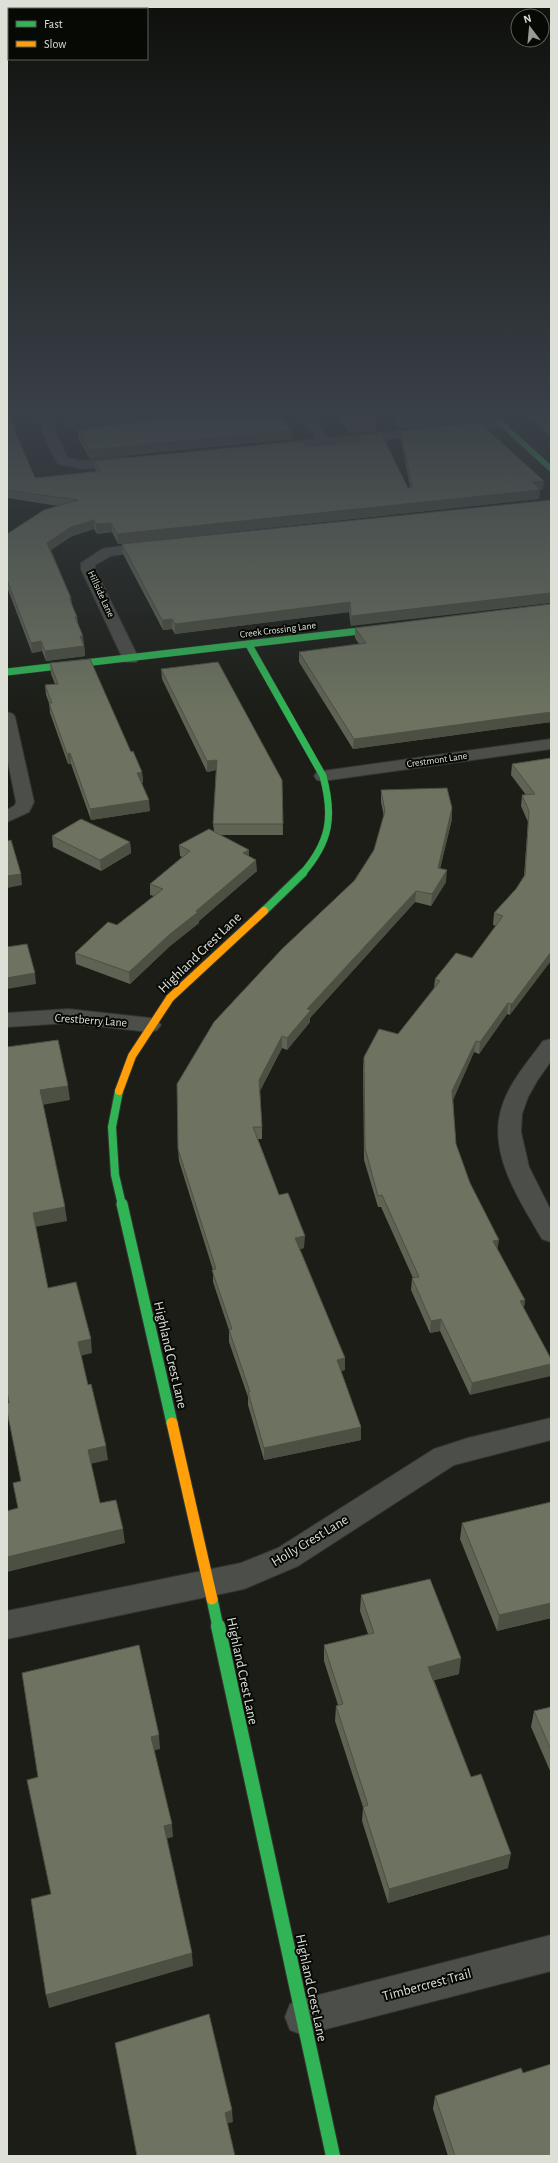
<svg xmlns="http://www.w3.org/2000/svg" width="558" height="2163" font-family="'Alegreya Sans',sans-serif">
	<rect width="100%" height="100%" fill="#1b1d16"/>
	<polygon fill="#363656" points="56,411 268,411 65,429"/>
	<polygon fill="#2e2962" points="98,411 169,411 141,419 106,414"/>
	<g fill="none" stroke-linecap="round" stroke-linejoin="round">
		<g stroke="#343631" stroke-width="2">
			<g id="street">
				<polygon points="35,411 47,411 67,458 84,461 125,457 131,461 125,465 84,469 58,464 50,450"/>
				<polygon points="294,411 306,411 329,438 500,420 506,424 500,428 271,450 269,447 275,443 317,439"/>
				<polygon points="152,541 159,545 157,548 111,556 95,565 95,569 139,659 136,662 126,662 123,659 81,569 81,563 102,549"/>
				<polygon points="7,712 13,714 15,717 34,802 29,812 7,822 7,810 15,805 16,802 7,757"/>
				<polygon points="551,739 551,749 323,781 317,780 314,776 317,772 323,771"/>
				<polygon points="68,1009 150,1018 157,1020 161,1025 157,1030 150,1032 68,1023 7,1027 7,1013"/>
				<path d="M551 1039V1061L537 1081 528 1097 522 1114 521 1132 529 1167 551 1211V1242L542 1239C522 1204 490 1158 500 1114 506 1086 527 1063 543 1041Z"/>
				<polygon points="551,1418 551,1440 454,1465 298,1566 244,1589 7,1639 7,1611 241,1563 278,1548 434,1449 468,1438"/>
				<polygon points="551,1935 551,1971 303,2035 290,2030 285,2017 290,2004 303,1999"/>
			</g>
		</g>
		<g stroke="#343631" stroke-width="6">
			<polyline id="fast-far4" points="488,411 551,469"/>
		</g>
		<g stroke="#343631" stroke-width="8">
			<g id="fast-far3">
				<path d="M249 645 323 776C334 817 330 842 302 874"/>
				<polyline points="7,672 385,628"/>
			</g>
		</g>
		<g stroke="#343631" stroke-width="10">
			<g id="fast-far2">
				<polyline points="264,911 303,873"/>
				<polyline points="119,1091 112,1127 115,1175 122,1205"/>
			</g>
		</g>
		<g stroke="#343631" stroke-width="13">
			<g id="fast-far1">
				<polyline points="122,1204 172,1423"/>
				<polyline points="212,1599 218,1627"/>
			</g>
		</g>
		<g stroke="#343631" stroke-width="16">
			<polyline id="fast" points="218,1626 333,2156"/>
		</g>
		<g stroke="#343631" stroke-width="10">
			<polyline id="slow-far1" points="119,1091 132,1056 170,998 264,911"/>
		</g>
		<g stroke="#343631" stroke-width="13">
			<polyline id="slow" points="172,1423 212,1599"/>
		</g>
		<use href="#street" fill="#4c4e49" fill-rule="evenodd"/>
		<use href="#fast-far4" stroke="#30b455" stroke-width="5.5"/>
		<use href="#fast-far3" stroke="#30b455" stroke-width="7"/>
		<use href="#fast-far2" stroke="#30b455" stroke-width="8"/>
		<use href="#fast-far1" stroke="#30b455" stroke-width="11"/>
		<use href="#fast" stroke="#30b455" stroke-width="14"/>
		<use href="#slow-far1" stroke="#ff9f0a" stroke-width="8"/>
		<use href="#slow" stroke="#ff9f0a" stroke-width="11"/>
	</g>
	<g fill="#5e6353">
		<polygon points="7,411 15,427 16,434 35,478 97,472 95,469 95,461 307,447 359,442 359,435 408,488 410,487 401,439 401,431 543,489 540,490 539,499 118,544 112,532 97,534 94,529 72,536 51,550 71,598 72,604 77,617 78,623 84,644 85,656 46,661 42,651 32,653 7,587 7,534 58,506 7,498"/>
		<polygon points="332,411 371,411 376,422 376,431 350,433"/>
		<polygon points="396,411 467,411 469,422 399,428"/>
		<polygon points="522,411 551,411 551,437"/>
		<polygon points="78,430 292,439 90,459 78,438"/>
		<polygon points="551,500 351,626 349,612 175,634 172,629 163,630 123,554 122,544"/>
		<polygon points="551,604 551,722 353,749 299,662 299,652 359,644 355,638 355,628"/>
		<polygon points="50,663 131,752 142,772 143,783 142,783 150,811 91,820 71,764 68,764 50,713 49,703 46,695 45,685 55,684 51,674"/>
		<polygon points="161,669 282,780 283,835 221,835 249,850 249,856 257,871 199,921 199,923 170,946 130,984 76,964 75,953 117,925 154,896 150,895 150,884 182,857 180,856 179,845 214,831 213,824 216,770 207,772 162,679"/>
		<polygon points="551,758 510,1015 507,1014 479,1054 474,1052 453,1100 456,1144 470,1183 497,1248 525,1300 524,1307 470,1395 440,1331 430,1333 411,1290 412,1278 413,1278 381,1207 378,1207 364,1160 363,1068 364,1057 398,1034 434,988 435,979 472,958 496,926 493,925 494,913 516,889 524,876 528,822 521,806 522,795 526,795 511,775 512,764"/>
		<polygon points="381,790 452,808 452,819 440,869 446,882 431,906 415,902 310,1018 310,1022 287,1050 282,1048 260,1091 262,1127 262,1139 258,1139 279,1195 304,1248 300,1249 345,1358 345,1370 341,1371 361,1427 361,1440 264,1460 248,1405 248,1397 229,1342 229,1330 213,1282 213,1270 179,1161 178,1149 374,850 384,817 381,802"/>
		<polygon points="52,836 130,842 131,853 101,871 53,847"/>
		<polygon points="551,1502 551,1618 497,1631 460,1539 462,1523"/>
		<polygon points="361,1595 459,1674 434,1680 471,1777 508,1868 388,1903 362,1821 363,1807 335,1721 336,1706 338,1705 324,1661 324,1645 368,1634 360,1611"/>
		<polygon points="551,1707 551,1773 531,1727 534,1711"/>
		<polygon points="523,2073 551,2156 448,2156 433,2109 435,2096"/>
	</g>
	<g fill="#4c5043">
		<polygon points="470,413 469,422 399,428 399,420"/>
		<polygon points="376,422 376,431 350,433 350,425"/>
		<polygon points="13,427 15,427 16,435"/>
		<polygon points="292,430 292,439 90,459 89,450"/>
		<polygon points="544,481 543,489 540,490 539,499 118,544 117,534"/>
		<polygon points="94,520 94,529 72,536 48,552 47,543 71,527"/>
		<polygon points="111,523 112,532 97,534 96,524"/>
		<polygon points="551,593 551,603 351,626 351,616"/>
		<polygon points="350,602 349,612 175,634 175,624"/>
		<polygon points="172,619 172,629 163,630 162,620"/>
		<polygon points="80,636 83,636 84,646"/>
		<polygon points="41,641 42,651 32,653 31,643"/>
		<polygon points="84,646 85,656 46,661 45,651"/>
		<polygon points="551,712 551,722 353,749 354,739"/>
		<polygon points="70,753 71,764 68,764 67,754"/>
		<polygon points="217,760 217,770 207,772 207,761"/>
		<polygon points="142,772 143,783 138,784 137,773"/>
		<polygon points="149,800 150,811 91,820 90,809"/>
		<polygon points="452,808 452,819 437,880 438,868"/>
		<polygon points="130,842 131,853 101,871 100,860"/>
		<polygon points="249,850 249,861 243,853"/>
		<polygon points="256,860 257,871 199,921 199,923 170,946 130,984 129,972 170,934"/>
		<polygon points="447,870 446,882 431,906 432,894"/>
		<polygon points="21,874 22,885 7,888 7,876"/>
		<polygon points="416,891 415,902 310,1018 310,1022 287,1050 287,1038 307,1009"/>
		<polygon points="551,952 551,961 510,1015 512,1004"/>
		<polygon points="35,973 36,984 7,989 7,978"/>
		<polygon points="508,1003 507,1014 479,1054 480,1042"/>
		<polygon points="282,1036 282,1048 259,1092 259,1080"/>
		<polygon points="476,1041 474,1052 451,1103 452,1091"/>
		<polygon points="68,1086 70,1100 42,1105 40,1090"/>
		<polygon points="65,1207 67,1221 35,1227 33,1213"/>
		<polygon points="305,1236 304,1248 295,1250 295,1238"/>
		<polygon points="499,1240 497,1252 493,1241"/>
		<polygon points="525,1300 523,1312 520,1301"/>
		<polygon points="441,1319 440,1331 430,1333 431,1321"/>
		<polygon points="91,1339 92,1353 80,1356 78,1342"/>
		<polygon points="345,1358 345,1370 336,1372 337,1360"/>
		<polygon points="551,1364 551,1376 470,1395 472,1383"/>
		<polygon points="361,1427 361,1440 264,1460 264,1448"/>
		<polygon points="106,1446 108,1460 90,1464 88,1450"/>
		<polygon points="123,1529 125,1543 7,1572 7,1557"/>
		<polygon points="551,1603 551,1618 497,1631 499,1615"/>
		<polygon points="461,1658 459,1674 427,1682 428,1667"/>
		<polygon points="159,1735 160,1749 152,1751 151,1737"/>
		<polygon points="172,1824 173,1837 165,1839 164,1826"/>
		<polygon points="511,1854 508,1868 388,1903 389,1889"/>
		<polygon points="192,1953 193,1966 49,2008 46,1995"/>
		<polygon points="232,2110 233,2122 226,2124 225,2113"/>
	</g>
	<g fill="#6d7360" stroke="#4c5043">
		<polygon points="7,411 10,411 12,415 15,427 13,427 35,478 101,471 95,461 301,441 307,447 365,441 359,435 381,433 408,488 412,487 401,431 480,423 544,481 532,482 540,490 117,534 111,523 96,524 94,520 71,527 47,543 71,598 69,598 77,617 75,617 83,636 80,636 84,646 45,651 41,641 31,643 7,580 7,534 44,510 78,500 7,490"/>
		<polygon points="261,411 276,411 292,430 89,450 78,430 112,425"/>
		<polygon points="339,411 371,411 376,422 350,425"/>
		<polygon points="398,411 467,411 470,413 399,420"/>
		<polygon points="532,411 551,411 551,427"/>
		<polygon points="551,500 551,593 351,616 350,602 175,624 172,619 162,620 122,544"/>
		<polygon points="551,604 551,712 354,739 299,652 366,643 355,628"/>
		<polygon points="90,659 131,752 133,751 142,772 137,773 149,800 90,809 70,753 67,754 49,703 52,703 45,685 58,684 50,663"/>
		<polygon points="218,662 282,780 283,824 213,824 217,760 207,761 161,669"/>
		<polygon points="551,758 551,952 512,1004 508,1003 480,1042 476,1041 452,1091 456,1144 470,1183 499,1240 493,1241 525,1300 520,1301 551,1359 551,1364 472,1383 441,1319 431,1321 412,1278 419,1277 382,1195 378,1196 365,1148 364,1057 379,1029 398,1034 440,981 435,979 456,953 472,958 503,916 494,913 516,889 525,875 529,811 522,795 535,794 512,764"/>
		<polygon points="447,788 452,808 438,868 447,870 432,894 416,891 307,1009 311,1010 287,1038 282,1036 259,1080 262,1127 253,1127 279,1195 288,1193 305,1236 295,1238 345,1358 337,1360 361,1427 264,1448 248,1392 250,1392 229,1330 232,1329 212,1270 216,1269 178,1149 177,1084 214,1022 282,949 355,880 374,850 385,811 381,790"/>
		<polygon points="81,819 130,842 100,860 52,836"/>
		<polygon points="209,829 249,850 243,853 256,860 196,911 198,912 170,934 129,972 75,953 108,922 117,925 163,889 150,884 190,851 179,845"/>
		<polygon points="11,840 21,874 7,876 7,841"/>
		<polygon points="27,944 35,973 7,978 7,947"/>
		<polygon points="58,1040 68,1086 40,1090 65,1207 33,1213 48,1288 76,1282 91,1339 78,1342 88,1385 91,1384 106,1446 88,1450 100,1503 116,1500 123,1529 7,1557 7,1511 18,1508 13,1483 21,1481 7,1411 7,1403 9,1403 7,1391 7,1047"/>
		<polygon points="551,1502 551,1603 499,1615 462,1523"/>
		<polygon points="430,1579 461,1658 428,1667 471,1777 481,1774 511,1854 389,1889 363,1807 368,1805 336,1706 343,1704 324,1645 374,1633 361,1595"/>
		<polygon points="139,1645 159,1735 151,1737 172,1824 164,1826 192,1953 46,1995 31,1899 51,1894 27,1780 38,1777 22,1673"/>
		<polygon points="551,1707 551,1750 534,1711"/>
		<polygon points="209,2014 232,2110 225,2113 235,2156 137,2156 115,2043"/>
		<polygon points="551,2064 551,2156 455,2156 435,2096 521,2068 523,2073"/>
	</g>
	<linearGradient id="sky" x2="0" y2="1"><stop stop-color="#0f100c"/><stop offset="0.58" stop-color="#394047"/><stop offset="1" stop-color="#394047" stop-opacity="0"/></linearGradient>
	<rect width="558" height="714" fill="url(#sky)"/>
	<g text-anchor="middle" dominant-baseline="central" stroke-width="4" stroke-linejoin="round" paint-order="stroke">
		<g font-size="10" fill="#dce0d7" stroke="#070905">
			<text transform="translate(101 594) rotate(65)">Hillside Lane</text>
			<text transform="translate(278 630) rotate(-7)">Creek Crossing Lane</text>
			<text transform="translate(437 760) rotate(-8)">Crestmont Lane</text>
		</g>
		<g font-size="12" fill="#dce0d7" stroke="#070905">
			<text transform="translate(91 1020) rotate(4)">Crestberry Lane</text>
		</g>
		<g font-size="14" fill="#dce0d7" stroke="#070905">
			<text transform="translate(200 953) rotate(-44)">Highland Crest Lane</text>
			<text transform="translate(170 1355) rotate(77)">Highland Crest Lane</text>
			<text transform="translate(310 1541) rotate(-31)">Holly Crest Lane</text>
			<text transform="translate(242 1671) rotate(78)">Highland Crest Lane</text>
			<text transform="translate(427 1985) rotate(-15)">Timbercrest Trail</text>
			<text transform="translate(311 1988) rotate(78)">Highland Crest Lane</text>
		</g>
	</g>
	<rect width="558" height="2163" fill="none" stroke="#dce0d7" stroke-width="16"/>
	<rect x="8" y="8" width="140" height="52" fill="#070905" stroke="#5c5f59"/>
	<rect x="16" y="21" width="20" height="6" fill="#30b455" stroke="#5c5f59"/>
	<text x="44" y="28" font-size="12" fill="#dce0d7">Fast</text>
	<rect x="16" y="41" width="20" height="6" fill="#ff9f0a" stroke="#5c5f59"/>
	<text x="44" y="48" font-size="12" fill="#dce0d7">Slow</text>
	<g transform="translate(530 28) rotate(344)"><circle r="19" fill="#070905" stroke="#5c5f59"/>
	<path d="M0-3L7 15L0 10L-7 15Z" fill="#989c93"/>
	<text y="-6" font-size="11" font-weight="bold" text-anchor="middle" fill="#dce0d7">N</text>
	</g>
</svg>
